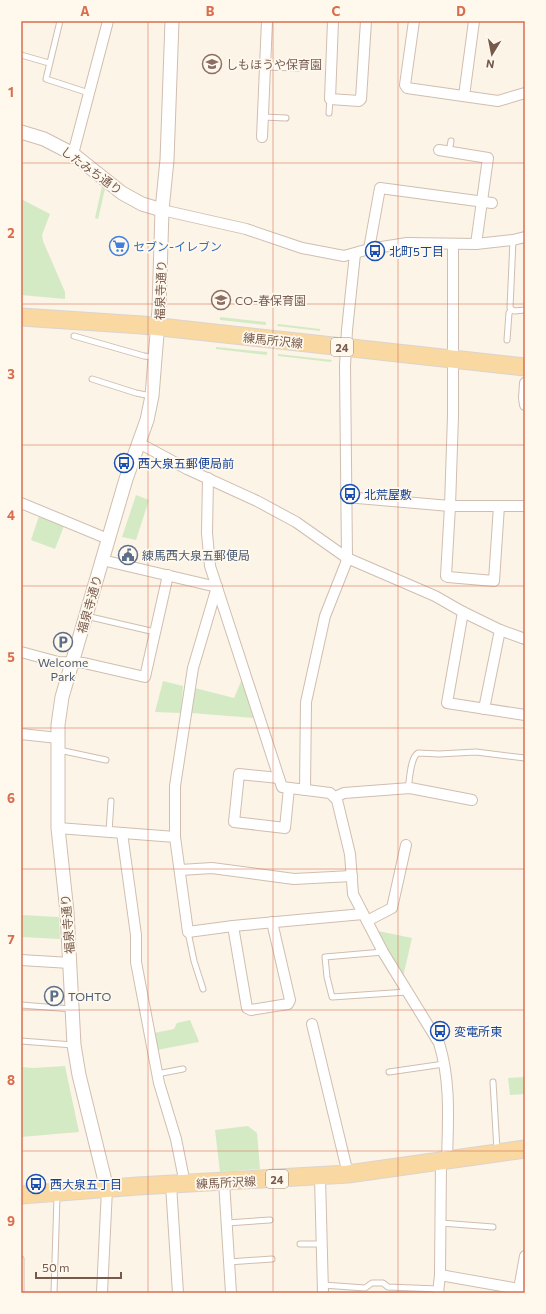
<svg xmlns="http://www.w3.org/2000/svg" width="546" height="1314" font-family="Commissioner,'Noto Sans JP',sans-serif">
	<rect width="100%" height="100%" fill="#fcf4e7"/>
	<g fill="#d4eac5">
		<polygon points="102,186 105,189 98,219 95,218"/>
		<polygon points="21,199 50,214 42,235 43,241 65,292 65,299 21,295"/>
		<polygon points="220,317 266,322 266,325 220,320"/>
		<polygon points="278,324 320,329 320,331 277,326"/>
		<polygon points="216,347 267,352 267,355 216,349"/>
		<polygon points="278,354 332,360 331,362 278,356"/>
		<polygon points="136,495 149,500 136,540 122,537"/>
		<polygon points="39,516 64,526 55,549 31,540"/>
		<polygon points="242,679 254,718 191,713 195,688 234,698"/>
		<polygon points="163,681 183,686 181,713 155,712"/>
		<polygon points="21,915 59,917 60,939 21,937"/>
		<polygon points="378,931 412,938 403,977"/>
		<path d="M190 1020C193 1028 197 1035 199 1042L157 1050 154 1033 174 1029 177 1023Z"/>
		<polygon points="65,1066 79,1132 21,1137 21,1067 34,1068"/>
		<polygon points="525,1077 525,1094 510,1095 508,1078"/>
		<polygon points="248,1126 257,1133 260,1169 220,1172 215,1130"/>
	</g>
	<g fill="none" stroke-linecap="round" stroke-linejoin="round">
		<g stroke="#d0beb0" stroke-width="7">
			<g id="service">
				<polyline points="60,21 46,79 89,93"/>
				<polyline points="21,55 49,63"/>
				<polyline points="265,67 300,68"/>
				<polyline points="329,113 330,99"/>
				<polyline points="263,117 286,118"/>
				<polyline points="449,152 451,141"/>
				<polyline points="513,240 510,308 514,311 525,310"/>
				<polyline points="74,336 144,356 154,357"/>
				<polyline points="507,340 509,313 511,310"/>
				<polyline points="92,379 136,393 151,396"/>
				<polyline points="86,616 155,632"/>
				<polyline points="59,750 106,760"/>
				<path d="M408 788C410 779 410 758 418 753L439 754 476 752 525 758"/>
				<polyline points="109,832 111,801"/>
				<polyline points="188,932 194,961 203,989"/>
				<polyline points="383,952 325,957 327,977 332,997 407,992"/>
				<polyline points="21,1005 71,1009"/>
				<polyline points="21,1041 73,1045"/>
				<polyline points="389,1072 444,1064"/>
				<polyline points="157,1074 183,1069"/>
				<polyline points="493,1082 497,1150"/>
				<polyline points="227,1223 270,1220"/>
				<polyline points="441,1223 493,1227"/>
				<polyline points="300,1244 322,1244"/>
				<polyline points="21,1259 21,1290"/>
				<polyline points="229,1262 272,1259"/>
				<polyline points="323,1285 365,1288 372,1283 383,1283 388,1287 438,1289"/>
				<polyline points="54,1293 57,1196"/>
			</g>
		</g>
		<g stroke="#d0beb0" stroke-width="12">
			<g id="minor">
				<polyline points="333,21 330,99 359,101 361,99 366,21"/>
				<polyline points="414,21 405,85 407,88 498,101 525,93"/>
				<polyline points="464,96 474,21"/>
				<polyline points="262,137 267,21"/>
				<polyline points="439,150 488,158 476,244"/>
				<polyline points="73,154 108,21"/>
				<polyline points="162,210 246,229 302,248 344,256 369,249 407,243 476,244 513,240 525,237"/>
				<polyline points="369,249 380,188 492,203"/>
				<polyline points="525,383 524,398 525,405"/>
				<polyline points="139,443 187,469 257,501 296,522 347,558 435,596 463,612 500,630 525,639"/>
				<path d="M208 478 207 533 210 566 279 778 282 787 330 793 337 800 350 854 353 894 383 952 439 1043C451 1081 448 1122 447 1160"/>
				<polyline points="346,497 450,506 453,416 453,244"/>
				<polyline points="21,503 108,539"/>
				<polyline points="499,506 494,581 448,577 446,576 450,506 525,506"/>
				<polyline points="102,560 217,587"/>
				<polyline points="217,587 193,668 175,786 175,837 188,932 233,926 363,914"/>
				<polyline points="463,612 447,703 525,715"/>
				<polyline points="21,652 58,662 84,663 145,677 168,575"/>
				<polyline points="484,709 500,630"/>
				<polyline points="21,734 58,738"/>
				<polyline points="279,778 239,774 234,822 285,828 289,788"/>
				<polyline points="305,790 306,702 325,616 346,563 347,558 345,366 347,330 355,254"/>
				<polyline points="335,797 344,793 410,788 472,800"/>
				<polyline points="58,828 175,837"/>
				<polyline points="122,833 136,935 136,962 159,1083 176,1139 185,1184"/>
				<polyline points="180,870 212,868 294,879 352,876"/>
				<polyline points="367,921 392,908 406,845"/>
				<polyline points="233,926 247,1008 251,1010 288,1004 290,1000 272,922"/>
				<polyline points="21,960 70,963"/>
				<polyline points="312,1024 348,1174"/>
				<polyline points="320,1177 323,1293"/>
				<polyline points="224,1181 231,1293"/>
				<polyline points="171,1185 178,1293"/>
				<polyline points="440,1275 525,1290"/>
				<polyline points="519,1289 525,1256"/>
				<polyline points="102,1293 107,1189"/>
				<polyline points="438,1293 440,1275 441,1161"/>
			</g>
		</g>
		<g stroke="#d0beb0" stroke-width="15">
			<g id="tertiary">
				<polyline points="21,132 44,139 73,154 122,193 142,204 162,210"/>
				<polyline points="107,1189 79,1075 74,1045 67,912 58,828 58,725 62,697 126,479 147,420 152,396 159,309 162,210 167,160 172,21"/>
			</g>
		</g>
		<g stroke="#dbd4d0" stroke-width="19">
			<g id="primary">
				<polyline points="21,317 142,325 525,367"/>
				<polyline points="21,1195 138,1186 348,1174 525,1149"/>
			</g>
		</g>
		<use href="#service" stroke="#fff" stroke-width="5"/>
		<use href="#minor" stroke="#fff" stroke-width="10"/>
		<use href="#tertiary" stroke="#fff" stroke-width="13"/>
		<use href="#primary" stroke="#f9d8a1" stroke-width="17"/>
	</g>
	<path fill="none" stroke="#d86e4f" stroke-width="1" stroke-opacity="0.55" d="M148 21V1293M273 21V1293M398 21V1293M21 163H525M21 304H525M21 445H525M21 586H525M21 728H525M21 869H525M21 1010H525M21 1151H525"/>
	<defs>
		<g id="school-ring" transform="scale(1)"><circle r="9.5" fill="#fff8ed" stroke="#8d6e63" stroke-width="1.5"/><path d="M0-5L7-2L0 1L-7-2ZM-4 1L0 2.5L4 1V4Q0 6-4 4Z" fill="#8d6e63"/></g>
		<g id="supermarket-ring" transform="scale(1)"><circle r="9.5" fill="#fff8ed" stroke="#3f7fe0" stroke-width="1.5"/><path d="M-6-5.5h2.5l.6 2H6L4.5 2H-2.5L-4.4-4H-6ZM-1.5 3.2a1.3 1.3 0 1 0 .1 0ZM3 3.2a1.3 1.3 0 1 0 .1 0Z" fill="#3f7fe0"/></g>
		<g id="bus-ring" transform="scale(1)"><circle r="9.5" fill="#fff8ed" stroke="#1a4fb4" stroke-width="1.5"/><path d="M-5-6H5V4H4V6H2V4H-2V6H-4V4H-5ZM-3.5-4V0h7V-4ZM-3.5 1.2v1.5H-2V1.2ZM2 1.2v1.5H3.5V1.2Z" fill="#1a4fb4"/></g>
		<g id="civic-ring" transform="scale(1)"><circle r="9.5" fill="#fff8ed" stroke="#5c6f8a" stroke-width="1.5"/><path d="M-.6-6.5H3V-4.5H.6V-3L4-1V1h2V6H-6V1h2V-1L-.6-3ZM-1.2 2.5V6h2.4V2.5Z" fill="#5c6f8a"/></g>
		<g id="parking-ring" transform="scale(1)"><circle r="9.5" fill="#fff8ed" stroke="#5c6f8a" stroke-width="1.5"/><path d="M-3.5-5.5H1a3.5 3.5 0 0 1 0 7H-1V5.5H-3.5ZM-1-3.4V-.6H.8a1.4 1.4 0 0 0 0-2.8Z" fill="#5c6f8a"/></g>
	</defs>
	<g fill-rule="evenodd">
		<use href="#school-ring" x="212" y="64"/>
		<use href="#supermarket-ring" x="119" y="246"/>
		<use href="#bus-ring" x="375" y="251"/>
		<use href="#school-ring" x="221" y="300"/>
		<use href="#bus-ring" x="124" y="463"/>
		<use href="#bus-ring" x="350" y="494"/>
		<use href="#civic-ring" x="128" y="555"/>
		<use href="#parking-ring" x="63" y="642"/>
		<use href="#parking-ring" x="54" y="996"/>
		<use href="#bus-ring" x="440" y="1031"/>
		<use href="#bus-ring" x="36" y="1184"/>
	</g>
	<g text-anchor="middle" dominant-baseline="central" stroke-width="3.5" stroke-linejoin="round" paint-order="stroke">
		<g fill="#fff8ed" stroke="#9f897c" stroke-width="1">
			<rect x="331" y="338" width="22" height="18" rx="3"/>
			<rect x="266" y="1170" width="22" height="18" rx="3"/>
		</g>
		<g font-size="11" font-weight="bold" fill="#765a4c">
			<text x="342" y="347">24</text>
			<text x="277" y="1179">24</text>
		</g>
		<g font-size="12" fill="#785e54" stroke="#fff8ed" text-anchor="start">
			<text x="226" y="64">しもほうや保育園</text>
			<text x="235" y="300">CO-春保育園</text>
		</g>
		<g font-size="12" fill="#765a4c" stroke="#fff8ed">
			<text transform="translate(92 170) rotate(36)">したみち通り</text>
			<text transform="translate(160 290) rotate(-88)">福泉寺通り</text>
			<text transform="translate(273 340) rotate(6)">練馬所沢線</text>
			<text transform="translate(89 604) rotate(-74)">福泉寺通り</text>
			<text transform="translate(67 924) rotate(-95)">福泉寺通り</text>
			<text transform="translate(226 1182) rotate(-3)">練馬所沢線</text>
		</g>
		<g font-size="12" fill="#366cbe" stroke="#fff8ed" text-anchor="start">
			<text x="133" y="246">セブン-イレブン</text>
		</g>
		<g font-size="12" fill="#164399" stroke="#fff8ed" text-anchor="start">
			<text x="389" y="251">北町5丁目</text>
			<text x="138" y="463">西大泉五郵便局前</text>
			<text x="364" y="494">北荒屋敷</text>
			<text x="454" y="1031">変電所東</text>
			<text x="50" y="1184">西大泉五丁目</text>
		</g>
		<g font-size="12" fill="#4e5e75" stroke="#fff8ed" text-anchor="start">
			<text x="142" y="555">練馬西大泉五郵便局</text>
			<text x="63" y="662" text-anchor="middle">Welcome<tspan x="63" dy="14">Park</tspan></text>
			<text x="68" y="996">TOHTO</text>
		</g>
	</g>
	<rect width="546" height="1314" fill="none" stroke="#fff8ed" stroke-width="44"/>
	<g transform="translate(492 54) rotate(190)" stroke="#fff8ed" stroke-width="3" paint-order="stroke">
	<path d="M0-3L7 15L0 10L-7 15Z" fill="#765a4c"/>
	<text y="-6" font-size="11" font-weight="bold" text-anchor="middle" fill="#765a4c">N</text>
	</g>
	<path d="M36 1272v6h85v-6" fill="none" stroke="#765a4c" stroke-width="2"/>
	<text x="42" y="1272" font-size="12" fill="#765a4c" stroke="#fff8ed" stroke-width="3" paint-order="stroke">50 m</text>
	<rect x="22" y="22" width="502" height="1270" fill="none" stroke="#d86e4f" stroke-width="1.5"/>
	<g font-size="13" text-anchor="middle" font-weight="bold" fill="#d86e4f">
		<text x="85" y="16">A</text>
		<text x="210" y="16">B</text>
		<text x="336" y="16">C</text>
		<text x="461" y="16">D</text>
		<text x="11" y="97">1</text>
		<text x="11" y="238">2</text>
		<text x="11" y="379">3</text>
		<text x="11" y="520">4</text>
		<text x="11" y="662">5</text>
		<text x="11" y="803">6</text>
		<text x="11" y="944">7</text>
		<text x="11" y="1085">8</text>
		<text x="11" y="1226">9</text>
	</g>
</svg>
